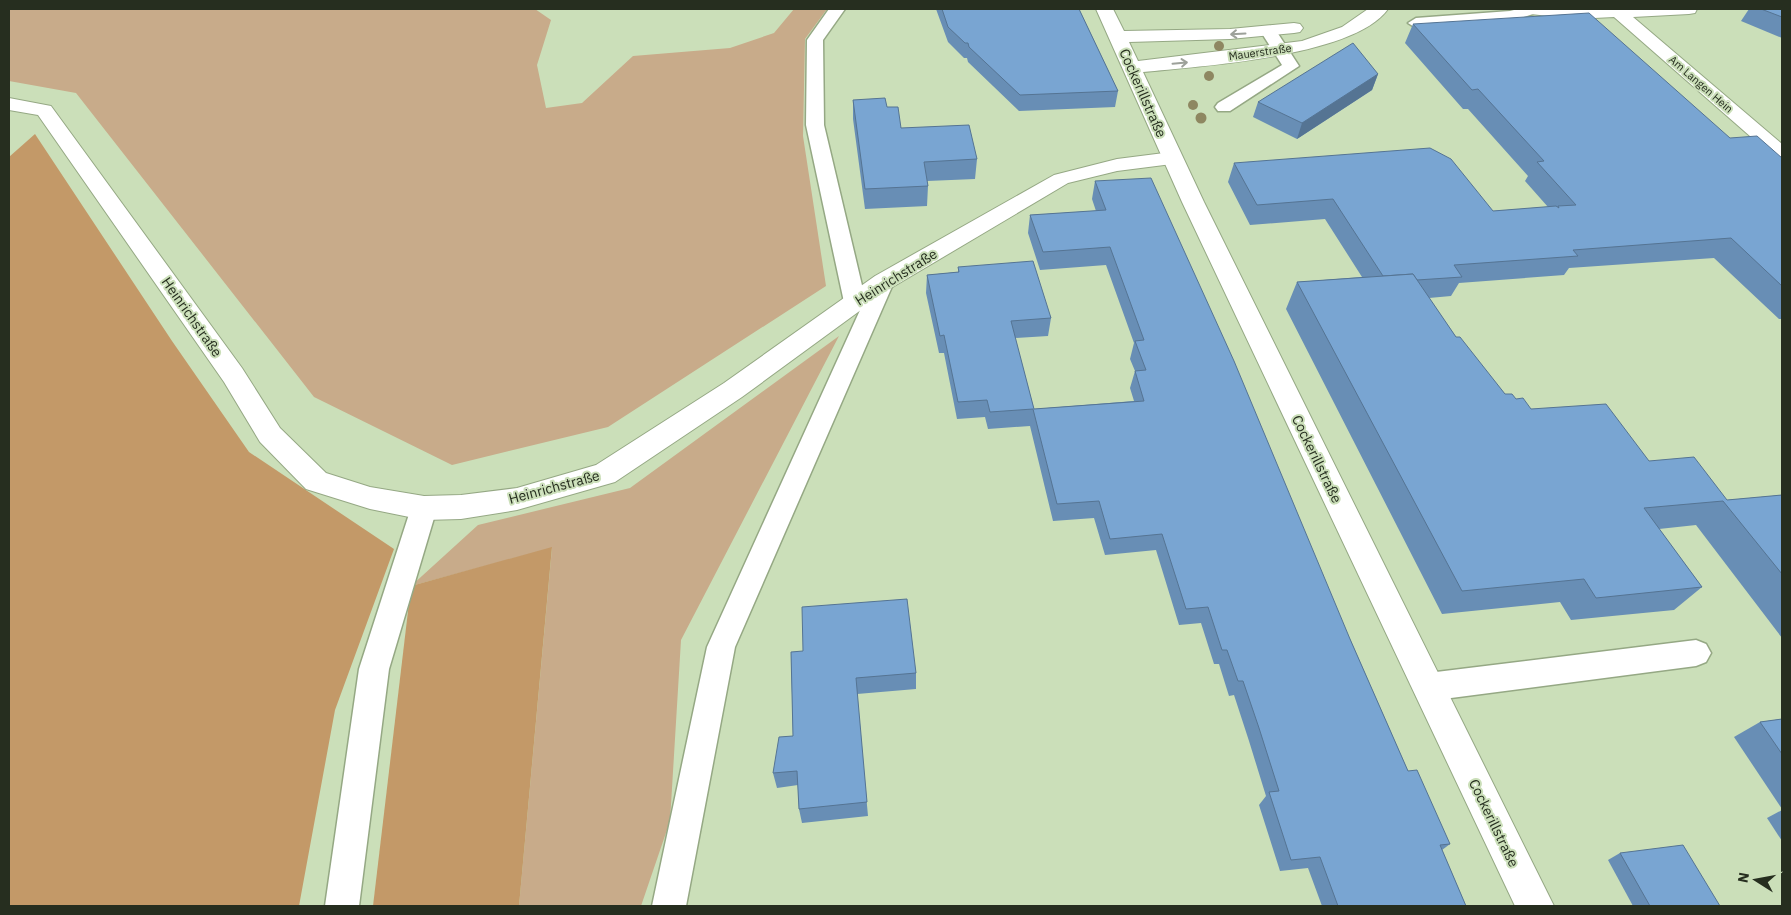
<svg xmlns="http://www.w3.org/2000/svg" width="1791" height="915" font-family="'IBM Plex Sans',sans-serif">
	<rect width="100%" height="100%" fill="#cbdfb9"/>
	<g fill="#c8ab8a">
		<polygon points="9,9 535,9 551,20 537,65 546,108 582,103 633,56 730,48 774,33 794,9 827,9 805,39 803,136 826,286 608,427 452,465 314,397 76,93 9,81"/>
		<polygon points="839,336 681,640 670,821 641,906 519,906 552,548 411,586 478,525 630,488"/>
	</g>
	<g fill="#c39968">
		<polygon points="35,134 172,341 249,452 394,549 335,710 299,906 9,906 9,157"/>
		<polygon points="552,547 519,906 373,906 411,586"/>
	</g>
	<g fill="none" stroke-linecap="round" stroke-linejoin="round">
		<g stroke="#95a884" stroke-width="3">
			<g id="lane">
				<polygon points="829,9 845,9 823,40 824,125 865,298 875,277 883,275 891,277 894,282 735,647 686,906 652,906 707,647 861,308 855,309 847,307 844,302 806,125 807,40"/>
				<polygon points="1518,9 1541,9 1539,12 1512,21 1416,28 1408,23 1416,18 1510,11"/>
				<polygon points="1269,27 1275,29 1299,66 1230,111 1218,111 1215,107 1218,103 1282,65 1261,32"/>
				<polygon points="424,497 433,501 437,508 389,669 359,906 325,906 359,669 411,508 415,501"/>
				<polygon points="1696,640 1706,644 1711,653 1706,662 1696,666 1428,701 1417,697 1413,687 1417,677 1428,673"/>
			</g>
		</g>
		<g stroke="#95a884" stroke-width="2">
			<g id="street">
				<polygon points="1523,9 1697,9 1695,13 1689,14 1633,17 1782,144 1782,160 1775,158 1614,17 1574,19 1531,14 1525,13"/>
				<polygon points="9,98 51,106 242,368 280,428 326,473 370,487 424,496 461,495 517,488 596,465 724,383 875,276 1054,175 1117,159 1172,152 1179,154 1182,158 1179,162 1172,164 1117,171 1068,183 891,288 742,397 615,482 517,510 461,519 424,520 370,509 306,489 260,442 224,382 38,115 9,110"/>
			</g>
		</g>
		<g stroke="#95a884" stroke-width="2">
			<path id="secondary" d="M1096 9H1113L1124 31 1230 29 1294 23 1300 24 1303 28 1300 32 1294 33 1230 39 1129 42 1138 61 1302 41 1342 27 1368 9H1388C1354 57 1200 66 1143 72L1204 202 1554 906H1515L1182 202Z"/>
		</g>
		<use href="#lane" fill="#fff" fill-rule="evenodd"/>
		<use href="#street" fill="#fff" fill-rule="evenodd"/>
		<use href="#secondary" fill="#fff" fill-rule="evenodd"/>
	</g>
	<g fill="#8e8761">
		<circle cx="1219" cy="46" r="5"/>
		<circle cx="1209" cy="76" r="5"/>
		<circle cx="1193" cy="105" r="5"/>
		<circle cx="1201" cy="118" r="5.5"/>
	</g>
	<g fill="#688eb5">
		<polygon points="936,9 1079,9 1118,91 1115,107 1019,111 968,62 967,58 964,58 948,42"/>
		<polygon points="1749,9 1782,9 1782,38 1741,21"/>
		<polygon points="1413,24 1730,138 1782,158 1782,319 1779,319 1714,258 1569,268 1564,275 1459,283 1451,296 1429,298 1456,337 1505,394 1516,399 1531,409 1649,461 1727,500 1782,495 1782,638 1696,525 1659,529 1702,587 1674,610 1571,620 1560,602 1442,614 1286,309 1297,282 1362,277 1325,219 1250,225 1228,182 1234,163 1493,211 1548,207 1525,181 1528,176 1468,109 1463,109 1405,43"/>
		<polygon points="1378,74 1372,90 1297,139 1253,117 1258,102"/>
		<polygon points="853,100 887,107 901,128 977,159 975,179 927,181 928,186 927,206 865,209 853,119"/>
		<polygon points="1095,181 1350,639 1408,771 1450,844 1442,850 1466,906 1322,906 1308,868 1280,871 1259,805 1266,796 1249,741 1234,695 1229,696 1219,664 1214,664 1201,623 1179,625 1156,550 1105,555 1094,518 1053,521 1030,426 988,429 985,417 957,419 944,353 939,353 926,293 927,275 958,272 958,267 1051,318 1048,336 1015,338 1034,409 1134,401 1130,388 1135,371 1130,359 1134,343 1106,265 1040,270 1028,233 1030,215 1096,211 1092,199"/>
		<polygon points="791,652 916,673 916,689 857,694 868,816 802,823 799,809 798,785 777,788 773,773 793,736"/>
		<polygon points="1782,719 1782,809 1734,737 1760,722"/>
		<polygon points="1782,810 1782,841 1767,818"/>
		<polygon points="1620,853 1720,906 1633,906 1608,860"/>
	</g>
	<polygon fill="#557493" points="1378,74 1372,90 1297,139 1302,123"/>
	<g fill="#79a5d2" stroke="#557493">
		<polygon points="942,9 1079,9 1118,91 1020,95 969,47 968,43 965,43 948,27"/>
		<polygon points="1761,9 1782,9 1782,17"/>
		<polygon points="1589,13 1730,138 1757,136 1782,158 1782,286 1731,238 1573,250 1578,256 1454,265 1462,277 1417,280 1413,274 1383,276 1333,199 1257,205 1234,163 1430,148 1451,159 1493,211 1556,206 1559,208 1558,206 1576,205 1537,162 1544,161 1478,89 1472,90 1413,24"/>
		<polygon points="1353,43 1378,74 1302,123 1258,102"/>
		<polygon points="885,98 887,107 898,107 901,128 969,125 977,159 924,162 928,186 865,189 853,100"/>
		<polygon points="1151,178 1234,361 1350,639 1408,771 1417,770 1450,844 1440,845 1466,906 1338,906 1320,857 1291,860 1269,792 1279,791 1259,728 1243,681 1238,681 1227,650 1222,650 1208,607 1186,609 1162,534 1110,539 1099,501 1057,504 1033,409 990,412 987,400 958,402 944,335 940,336 927,275 959,272 958,267 1033,261 1051,318 1011,321 1034,409 1144,401 1135,371 1146,370 1135,341 1144,340 1110,247 1043,252 1030,215 1106,210 1095,181"/>
		<polygon points="1413,274 1456,337 1460,337 1505,394 1512,394 1516,399 1523,398 1531,409 1606,404 1649,461 1694,457 1727,500 1782,495 1782,574 1723,501 1644,508 1702,587 1596,598 1584,579 1462,591 1297,282"/>
		<polygon points="907,599 916,673 856,678 867,802 799,809 797,771 773,773 779,737 793,736 791,652 803,651 802,607"/>
		<polygon points="1782,719 1782,754 1760,722"/>
		<polygon points="1683,845 1720,906 1650,906 1620,853"/>
	</g>
	<defs><path id="oneway-shaft" d="M-6 0H5M1.5-3L5.5 0L1.5 3" fill="none" stroke-width="1.6" stroke-linecap="round" stroke-linejoin="round" transform="scale(1.25)"/></defs>
	<g stroke="#9da19a">
		<use href="#oneway-shaft" transform="translate(1238 34) rotate(177)"/>
		<use href="#oneway-shaft" transform="translate(1180 63) rotate(-5)"/>
	</g>
	<g text-anchor="middle" dominant-baseline="central" stroke-width="4" stroke-linejoin="round" paint-order="stroke">
		<g font-size="11" fill="#262e1f" stroke="#cbdfb9">
			<text transform="translate(1260 52) rotate(-8)">Mauerstraße</text>
			<text transform="translate(1701 84) rotate(41)">Am Langen Hein</text>
		</g>
		<g font-size="14" fill="#262e1f" stroke="#cbdfb9">
			<text transform="translate(1143 93) rotate(66)">Cockerillstraße</text>
			<text transform="translate(896 277) rotate(-32)">Heinrichstraße</text>
			<text transform="translate(192 317) rotate(55)">Heinrichstraße</text>
			<text transform="translate(1317 459) rotate(64)">Cockerillstraße</text>
			<text transform="translate(554 487) rotate(-15)">Heinrichstraße</text>
			<text transform="translate(1494 823) rotate(64)">Cockerillstraße</text>
		</g>
	</g>
	<rect width="1791" height="915" fill="none" stroke="#262e1f" stroke-width="20"/>
	<g transform="translate(1756 880) rotate(281)" stroke="#cbdfb9" stroke-width="4" paint-order="stroke">
	<path d="M0-4L9 19L0 12L-9 19Z" fill="#262e1f"/>
	<text y="-8" font-size="14" font-weight="bold" text-anchor="middle" fill="#262e1f">N</text>
	</g>
</svg>
